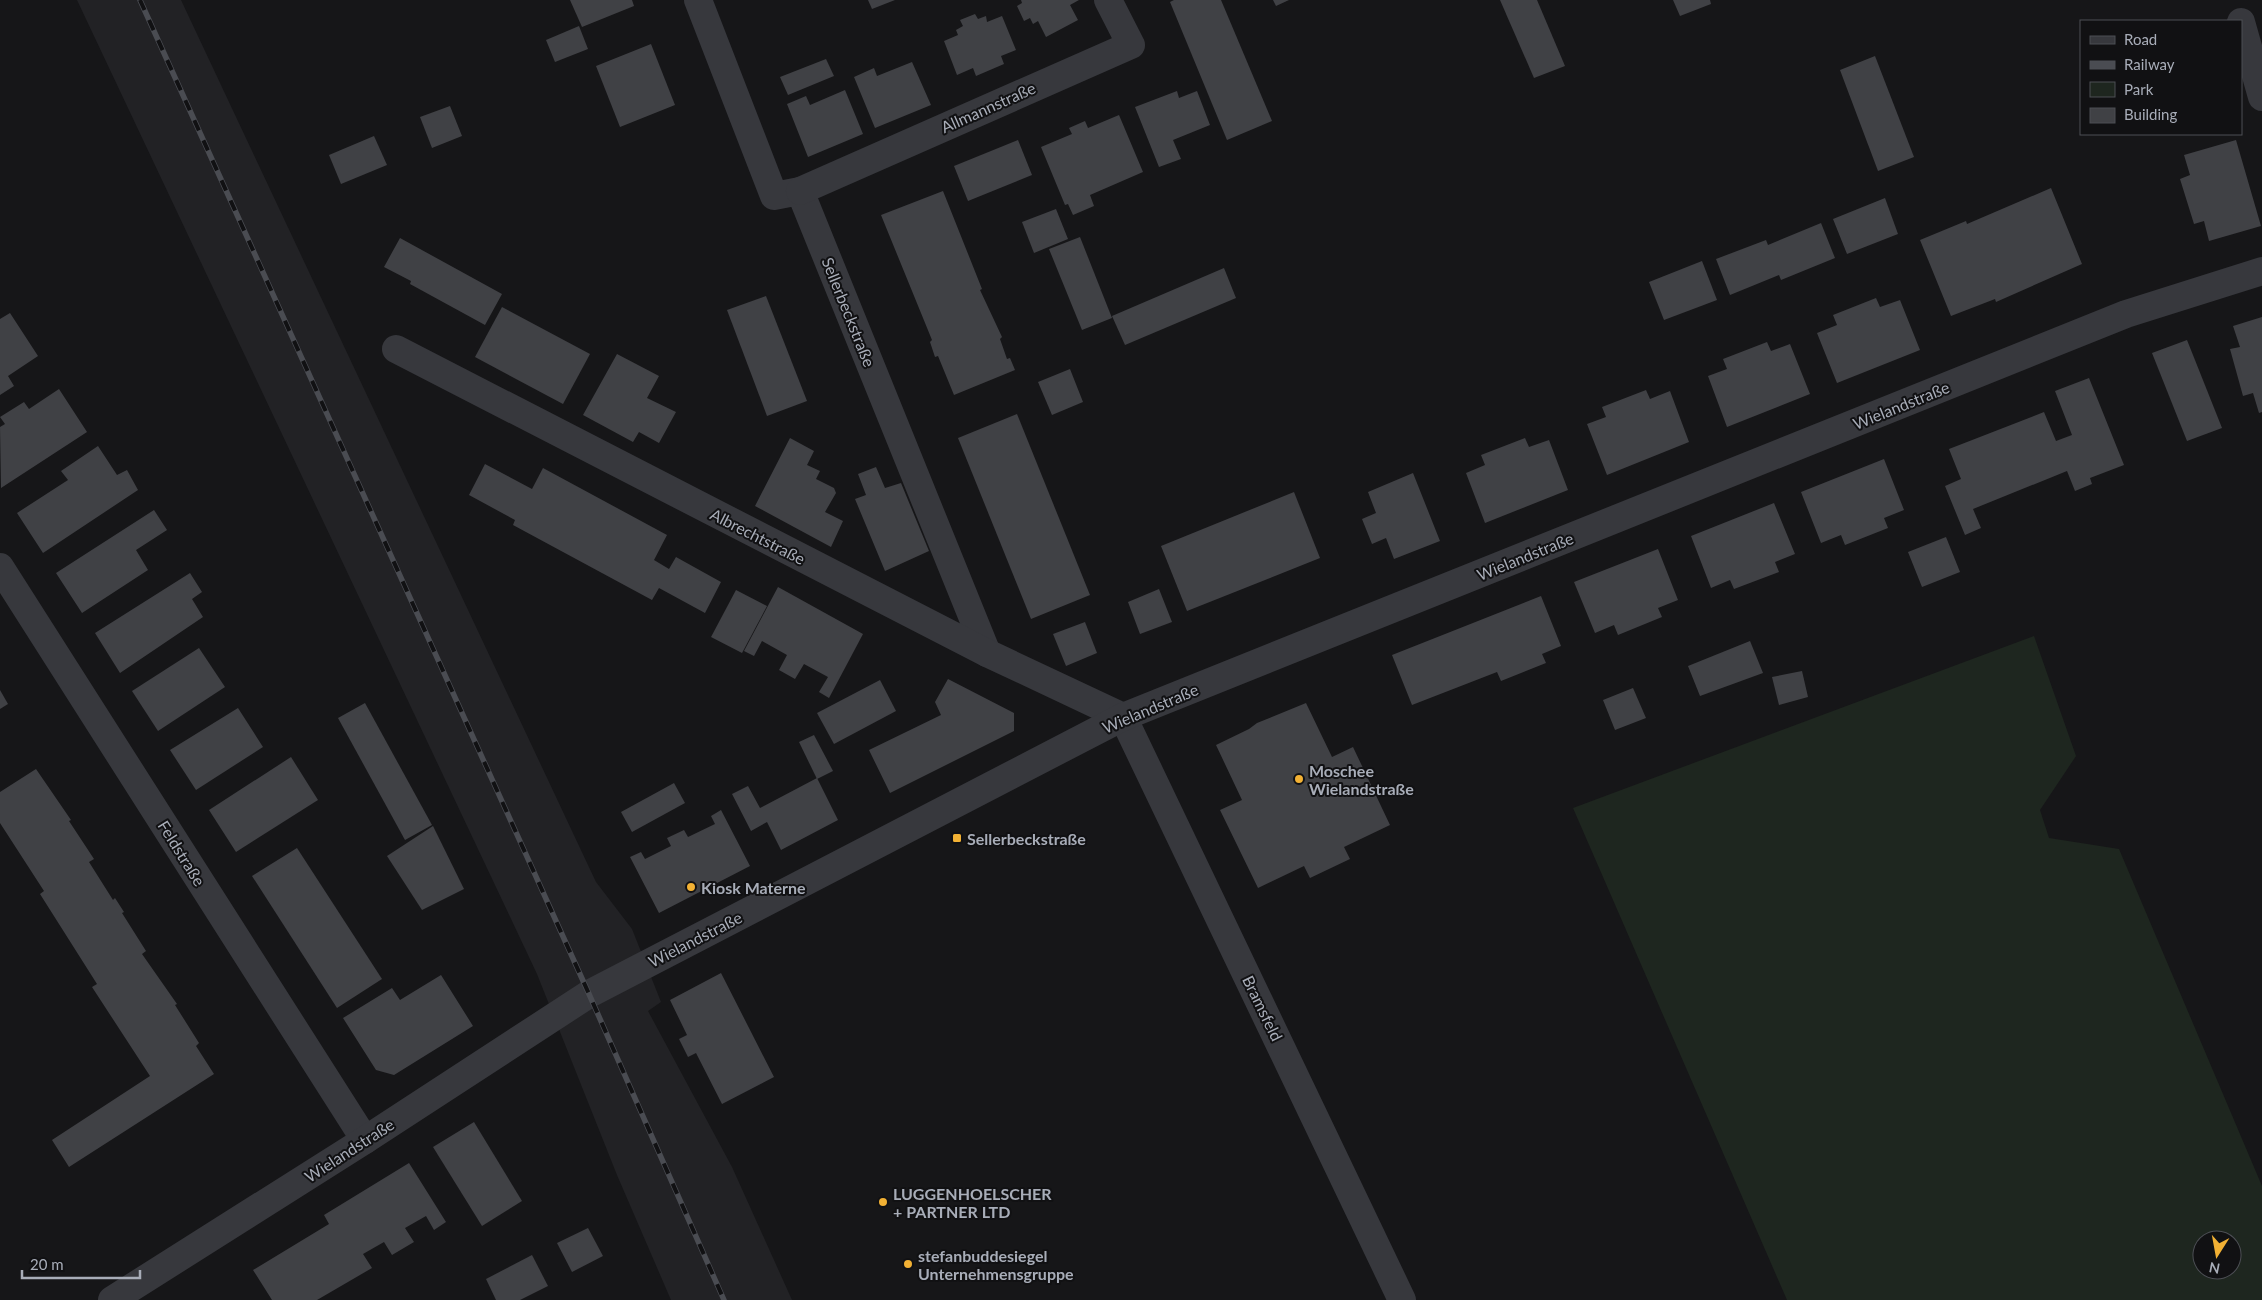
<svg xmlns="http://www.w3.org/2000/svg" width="2262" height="1300" font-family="Lato,sans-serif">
	<rect width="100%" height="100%" fill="#161618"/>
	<polygon fill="#222225" points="77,0 181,0 596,882 632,929 661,1002 648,1011 732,1167 792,1300 671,1300 617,1175 537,974"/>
	<path fill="#1e261f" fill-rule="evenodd" d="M2034 636 2076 756 2040 810 2049 838 2119 849 2262 1186V1300H1787L1573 808ZM2202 1240H2232V1270H2202Z"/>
	<g fill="#404145">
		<polygon points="570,0 632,0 634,6 582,27"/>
		<polygon points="868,0 895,0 872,9"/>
		<polygon points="1021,0 1079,0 1070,5 1078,20 1046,37 1038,21 1033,24 1030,18 1024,21 1017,6 1022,3"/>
		<polygon points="1174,0 1221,0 1272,121 1227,140 1170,2"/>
		<polygon points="1273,0 1289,0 1276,6"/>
		<polygon points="1500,0 1537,0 1565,66 1534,78"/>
		<polygon points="1673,0 1710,0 1711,4 1680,16"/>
		<polygon points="975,14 978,19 986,16 987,22 1002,16 1016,50 1001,56 1004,64 976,76 973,68 957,75 944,41 958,35 956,30 963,26 960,20"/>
		<polygon points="579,26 588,49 555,62 546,40"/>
		<polygon points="651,44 675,105 620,127 596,66"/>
		<polygon points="1875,56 1914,157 1878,171 1840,70"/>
		<polygon points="826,59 834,76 788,95 780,77"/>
		<polygon points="912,62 931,105 875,128 854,77 874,68 877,76"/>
		<polygon points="845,90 863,134 808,157 787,104 806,96 810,105"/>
		<polygon points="1177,91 1179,98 1197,91 1210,125 1173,140 1181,159 1159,167 1135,107"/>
		<polygon points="450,106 462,136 432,148 420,117"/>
		<polygon points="1119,115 1143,172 1090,195 1094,206 1073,215 1068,204 1065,205 1041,147 1072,134 1069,128 1085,121 1088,128"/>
		<polygon points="374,136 387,165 341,184 329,155"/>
		<polygon points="1018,140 1032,175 968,201 954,166"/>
		<polygon points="2236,140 2261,226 2209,241 2204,221 2194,224 2180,179 2190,175 2184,155"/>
		<polygon points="2051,188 2082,264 1996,302 1995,299 1951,316 1920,240 1966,221 1967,224"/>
		<polygon points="943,191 982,289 980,290 1002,337 1000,339 1007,359 1010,358 1015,370 954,395 938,356 935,357 930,342 932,340 881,215"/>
		<polygon points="1885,198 1898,234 1847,254 1833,219"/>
		<polygon points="1056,209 1068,239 1034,253 1022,222"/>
		<polygon points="1821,223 1835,258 1781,280 1779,275 1730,295 1716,259 1766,240 1768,245"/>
		<polygon points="1080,237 1112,318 1082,330 1049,249"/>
		<polygon points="400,238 502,294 485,325 410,284 411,281 384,267"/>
		<polygon points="1702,261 1717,300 1664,320 1649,282"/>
		<polygon points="1224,268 1236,298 1125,345 1112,316"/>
		<polygon points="766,296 807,401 767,416 727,310"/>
		<polygon points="1876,298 1880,307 1900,300 1920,350 1837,383 1817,333 1837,325 1833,315"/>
		<polygon points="502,307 590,354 563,404 475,357"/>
		<polygon points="10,313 38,356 8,376 14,386 0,395 0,319"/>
		<polygon points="2262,317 2262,412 2259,413 2253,393 2243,396 2230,349 2240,347 2233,326"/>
		<polygon points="2187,340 2222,428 2187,441 2152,353"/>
		<polygon points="1767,342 1771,351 1790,344 1810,394 1727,427 1708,376 1727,369 1723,359"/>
		<polygon points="617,354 659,376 647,398 676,412 659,443 639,432 633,442 583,415"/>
		<polygon points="1070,369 1083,402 1052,415 1038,382"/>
		<polygon points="2089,378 2124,465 2090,478 2092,484 2075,491 2067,471 1973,509 1981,528 1965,535 1945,486 1961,479 1949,449 2044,412 2056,441 2072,435 2055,391"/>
		<polygon points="59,389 87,432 1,488 0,427 5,424 0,417 24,402 29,409"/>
		<polygon points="1646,390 1650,399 1670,391 1689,442 1607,475 1587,424 1606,417 1602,407"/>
		<polygon points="1017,414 1090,595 1031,619 958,438"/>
		<polygon points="790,438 814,451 807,465 820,471 816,479 834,488 836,493 825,512 843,521 831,547 755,506"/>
		<polygon points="1525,438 1529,447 1549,440 1568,490 1485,523 1466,473 1485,465 1481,455"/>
		<polygon points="98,446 117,475 127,470 138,490 43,553 17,513 68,480 61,471"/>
		<polygon points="1884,459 1904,510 1884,518 1888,528 1845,545 1841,535 1821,543 1801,492"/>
		<polygon points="485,464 532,489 543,468 667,535 654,560 669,569 676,557 721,582 705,613 659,588 652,600 513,525 515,520 469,495"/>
		<polygon points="876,467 885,488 901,483 929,551 885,571 855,499 866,495 858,474"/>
		<polygon points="1413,473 1440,541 1394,559 1386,538 1372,544 1362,519 1376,513 1368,492"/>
		<polygon points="1294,492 1320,558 1187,611 1161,546"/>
		<polygon points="1774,503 1795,554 1775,562 1779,572 1734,589 1730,580 1711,588 1691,536"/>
		<polygon points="154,510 167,530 136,550 148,570 82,613 56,573"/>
		<polygon points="1946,537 1960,572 1922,587 1908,552"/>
		<polygon points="1658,549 1678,600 1658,608 1662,617 1618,635 1614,625 1595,633 1574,582"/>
		<polygon points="190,573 202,592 192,599 203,617 120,673 95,633"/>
		<polygon points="778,587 863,634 829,698 819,692 828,677 804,664 795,679 779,670 787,655 762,641 754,656 744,651"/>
		<polygon points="1159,589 1172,622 1140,634 1128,602"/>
		<polygon points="736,590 767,606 742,653 711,637"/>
		<polygon points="1541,596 1561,646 1542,654 1546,663 1501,681 1497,672 1412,705 1392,655"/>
		<polygon points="1085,622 1097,653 1066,666 1053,634"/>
		<polygon points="1750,641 1763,673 1700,696 1688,666"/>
		<polygon points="199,648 225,687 158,731 132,691"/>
		<polygon points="1802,671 1808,697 1779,705 1772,677"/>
		<polygon points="948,679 1014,713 1014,731 890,793 869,750 941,715 935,702"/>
		<polygon points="880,680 896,711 834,744 817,713"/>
		<polygon points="1633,688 1646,718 1615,730 1603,700"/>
		<polygon points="0,690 8,704 0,709"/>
		<polygon points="365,703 432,825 405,840 338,718"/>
		<polygon points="1306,703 1332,757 1353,747 1390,825 1344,847 1350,859 1310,878 1304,866 1258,888 1220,810 1242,800 1216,745 1249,729 1257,723"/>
		<polygon points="238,708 263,747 196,790 170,750"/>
		<polygon points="814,735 833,771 817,779 799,742"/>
		<polygon points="291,757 318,800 236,852 209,810"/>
		<polygon points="36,769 71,820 69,821 94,859 89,862 113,900 115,898 124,912 122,913 146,951 142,954 177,1004 175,1005 199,1043 196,1046 214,1074 69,1167 52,1140 150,1076 92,987 97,984 40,894 44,891 0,823 0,792"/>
		<polygon points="817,778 838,820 781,850 767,822 751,831 732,794 748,786 760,808"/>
		<polygon points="674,783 685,803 632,832 621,812"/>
		<polygon points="721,810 750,866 659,913 630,857 641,852 645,859 671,846 667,838 684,830 688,837 715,824 711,816"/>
		<polygon points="433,826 464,889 422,910 387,856"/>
		<polygon points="297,848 382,979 337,1008 252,876"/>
		<polygon points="721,973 774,1077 722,1104 696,1053 688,1057 679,1039 687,1035 670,1000"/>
		<polygon points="441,975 473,1026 394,1075 376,1070 343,1018 392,988 400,1000"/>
		<polygon points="474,1122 522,1201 482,1226 433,1147"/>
		<polygon points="409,1163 446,1222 434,1230 426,1216 405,1228 414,1242 392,1255 384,1242 363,1254 372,1268 317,1300 272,1300 253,1270 329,1224 324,1215"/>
		<polygon points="588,1228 603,1256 572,1272 557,1243"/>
		<polygon points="532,1255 548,1286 520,1300 496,1300 486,1279"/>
	</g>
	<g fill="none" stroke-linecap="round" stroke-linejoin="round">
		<g stroke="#37383d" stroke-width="28">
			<polyline points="698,0 774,196 800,191 987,653"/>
			<polyline points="2241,22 2262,97"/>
			<polyline points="800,191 1131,45 1108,0"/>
			<polyline points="396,349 987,653 1123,717"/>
			<polyline points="0,567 365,1140"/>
			<polyline points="1123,717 1402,1300"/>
			<polyline points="112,1300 365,1140 589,994 1123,717 2126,314 2262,271"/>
		</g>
		<g stroke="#4a4c52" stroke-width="5.5">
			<polyline id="rail" points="140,0 589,994 724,1300"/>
		</g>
		<use href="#rail" stroke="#111113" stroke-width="4" stroke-dasharray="11" stroke-linecap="butt"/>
	</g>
	<g fill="#f2b134" stroke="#111113" stroke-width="2">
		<circle cx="1299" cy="779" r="5"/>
		<rect x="952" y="833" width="10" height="10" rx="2.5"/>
		<circle cx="691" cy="887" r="5"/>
		<circle cx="883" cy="1202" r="5"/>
		<circle cx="908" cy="1264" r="5"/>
	</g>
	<g text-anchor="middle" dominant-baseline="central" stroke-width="4" stroke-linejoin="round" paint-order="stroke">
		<g font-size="16" fill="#a8adb8" stroke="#111113">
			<text transform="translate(988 107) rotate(-24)">Allmannstraße</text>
			<text transform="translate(849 312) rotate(68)">Sellerbeckstraße</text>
			<text transform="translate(1901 405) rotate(-22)">Wielandstraße</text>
			<text transform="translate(758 536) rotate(27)">Albrechtstraße</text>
			<text transform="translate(1525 556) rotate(-22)">Wielandstraße</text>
			<text transform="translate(1150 708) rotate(-23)">Wielandstraße</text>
			<text transform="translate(182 853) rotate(58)">Feldstraße</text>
			<text transform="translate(695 939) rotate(-27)">Wielandstraße</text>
			<text transform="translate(1263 1008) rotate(64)">Bramsfeld</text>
			<text transform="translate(349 1150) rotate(-33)">Wielandstraße</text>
		</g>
		<g font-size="16" font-weight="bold" fill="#a8adb8" stroke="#111113" text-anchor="start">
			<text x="1309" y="770">Moschee<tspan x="1309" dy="18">Wielandstraße</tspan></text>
			<text x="967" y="838">Sellerbeckstraße</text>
			<text x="701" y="887">Kiosk Materne</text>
			<text x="893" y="1193">LUGGENHOELSCHER<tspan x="893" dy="18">+ PARTNER LTD</tspan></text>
			<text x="918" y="1255">stefanbuddesiegel<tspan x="918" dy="18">Unternehmensgruppe</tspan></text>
		</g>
	</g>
	<rect x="2080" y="20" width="162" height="115" fill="#111113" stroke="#4d4f55"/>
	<rect x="2090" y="36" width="25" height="8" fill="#37383d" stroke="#4d4f55"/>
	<text x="2124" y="45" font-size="15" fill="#a8adb8">Road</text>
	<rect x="2090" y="61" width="25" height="8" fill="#4a4c52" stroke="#4d4f55"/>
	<text x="2124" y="70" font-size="15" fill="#a8adb8">Railway</text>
	<rect x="2090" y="82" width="25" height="15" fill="#1e261f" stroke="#4d4f55"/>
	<text x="2124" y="95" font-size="15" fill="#a8adb8">Park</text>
	<rect x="2090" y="108" width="25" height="15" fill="#404145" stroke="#4d4f55"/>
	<text x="2124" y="120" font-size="15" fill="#a8adb8">Building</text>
	<g transform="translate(2217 1255) rotate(191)"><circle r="24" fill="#111113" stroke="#4d4f55"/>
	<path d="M0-4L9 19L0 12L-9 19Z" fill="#f2b134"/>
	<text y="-8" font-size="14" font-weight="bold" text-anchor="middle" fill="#a8adb8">N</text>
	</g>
	<path d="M22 1270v8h118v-8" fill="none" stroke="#a8adb8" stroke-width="2.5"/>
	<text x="30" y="1270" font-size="15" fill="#a8adb8" stroke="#111113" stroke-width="4" paint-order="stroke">20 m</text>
</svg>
